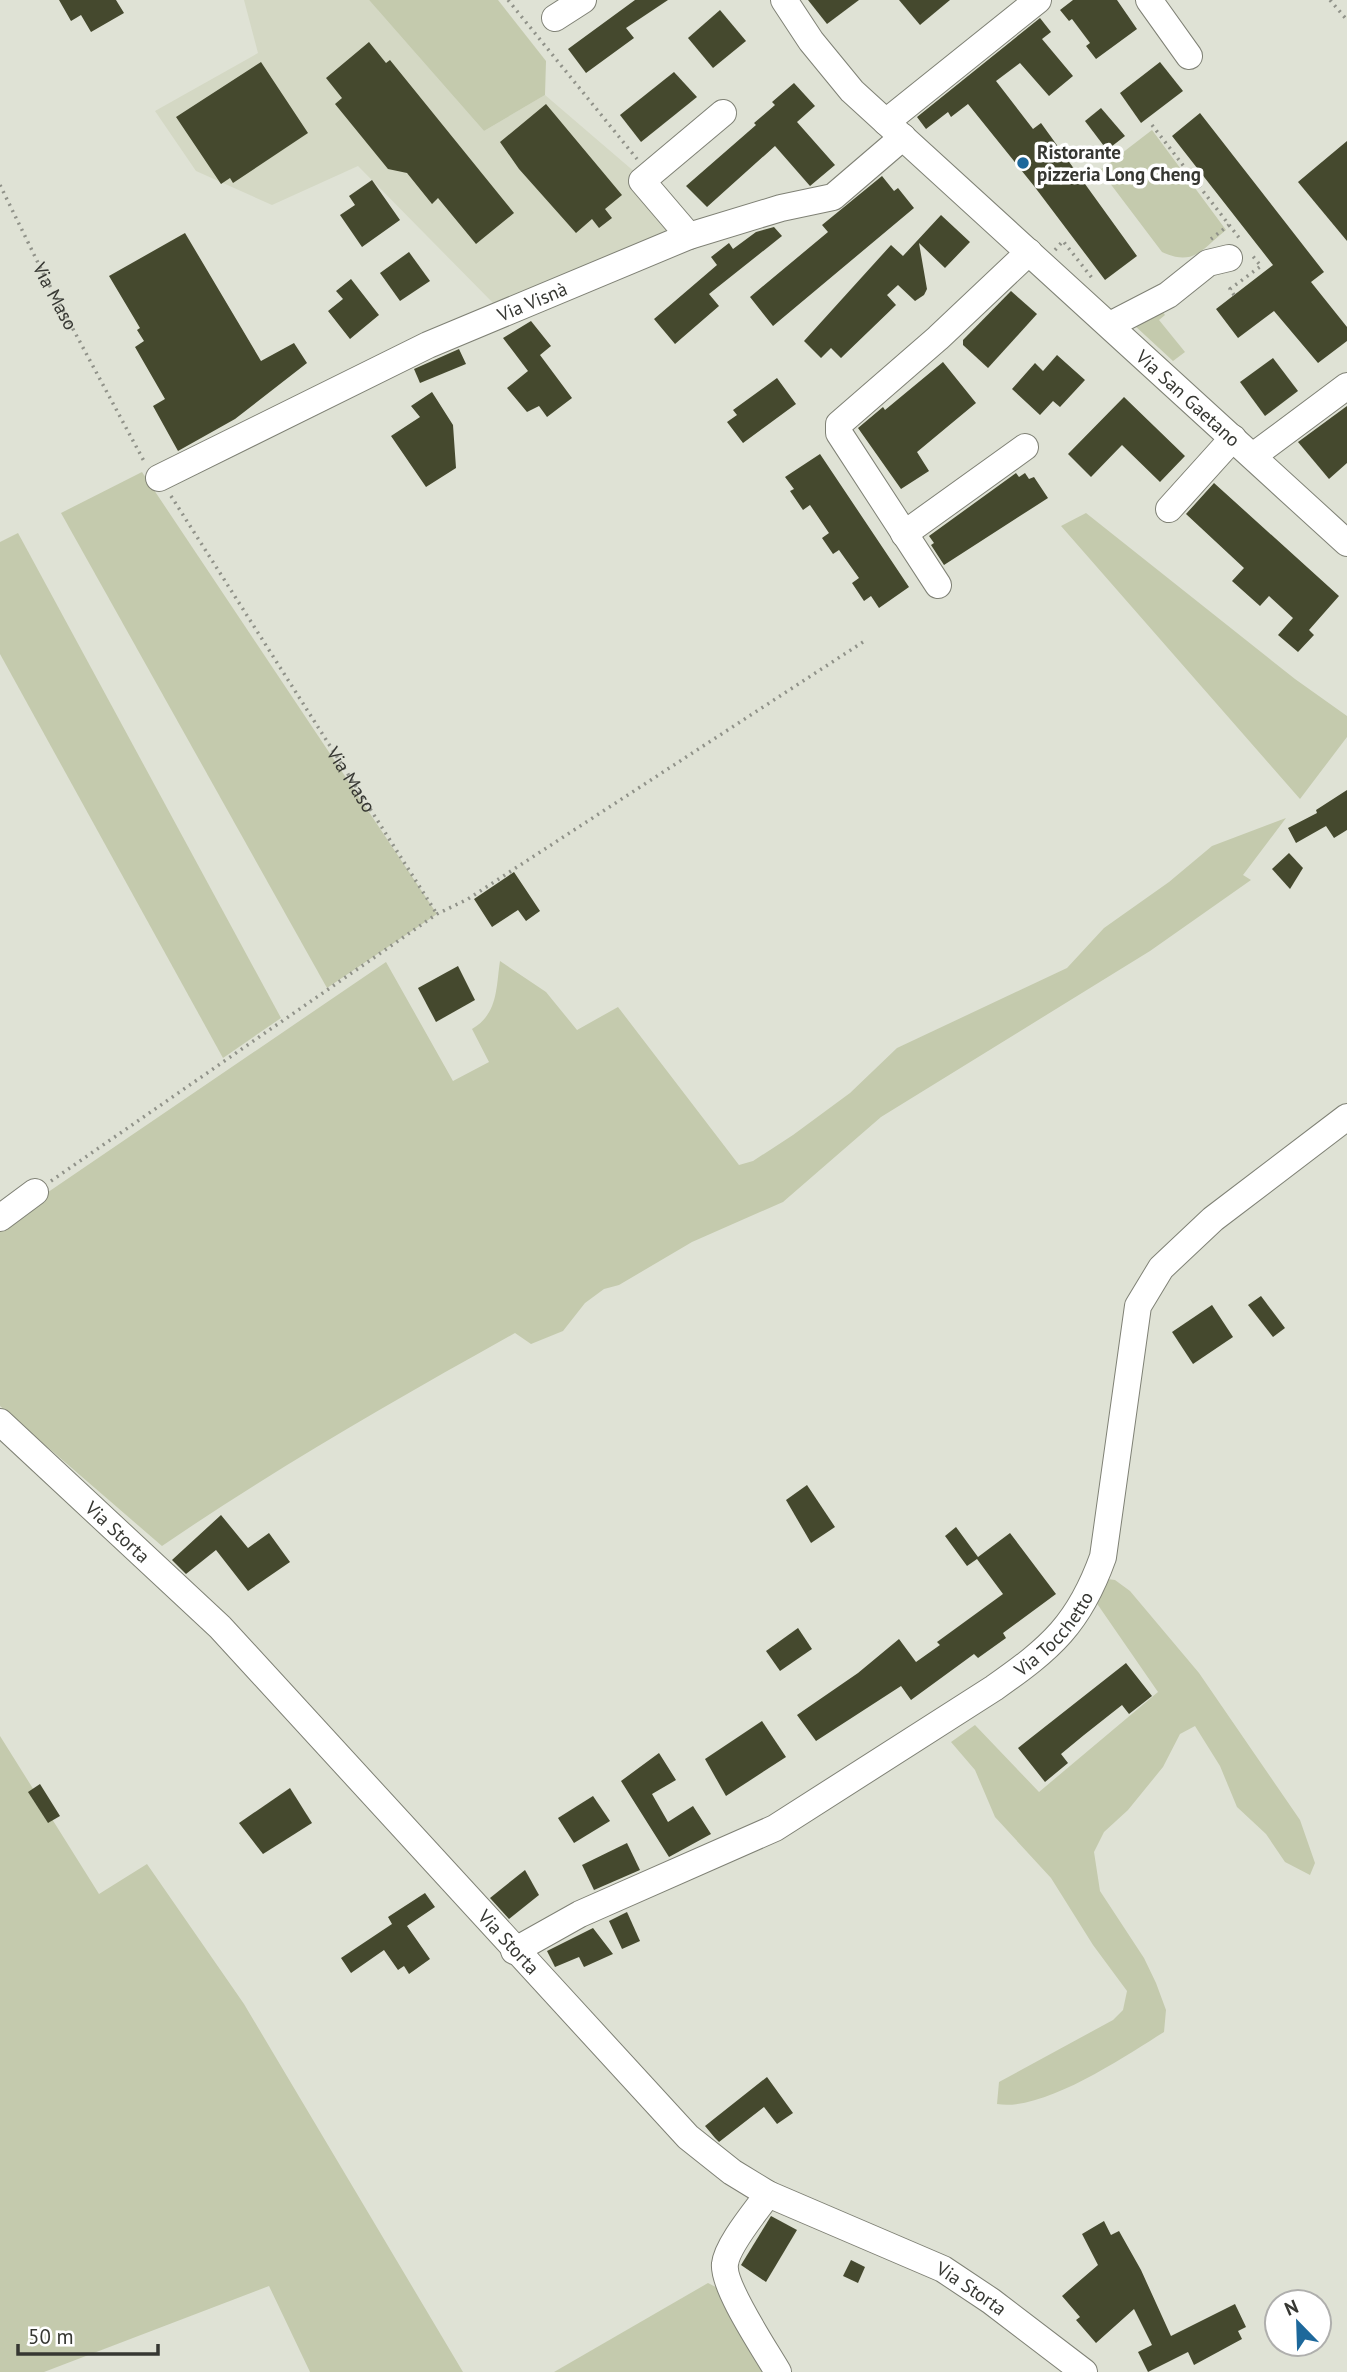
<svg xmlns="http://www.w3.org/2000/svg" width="1347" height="2372" font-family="'PT Sans',sans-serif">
	<rect width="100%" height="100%" fill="#dfe2d5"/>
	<polygon fill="#d4d8c4" points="244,0 369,0 484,131 545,95 693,222 495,305 358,166 272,205 196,171 155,111 258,53"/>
	<g fill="#c4caad">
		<polygon points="369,0 498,0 546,61 545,95 484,131"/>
		<path d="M1152 130 1226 230C1202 249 1194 267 1162 252L1100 170Z"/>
		<polygon points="1157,304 1165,315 1159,320 1185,352 1173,361 1133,324"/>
		<polygon points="142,472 437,914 327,988 61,513"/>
		<polygon points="1086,513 1295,679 1347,716 1347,737 1300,799 1061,526"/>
		<polygon points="18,533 281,1018 223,1058 0,654 0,542"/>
		<path d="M1286 818 1243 875 1251 880 1150 951 881 1117 783 1202 692 1242 619 1285 604 1289 585 1303 563 1331 531 1344 515 1333C395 1400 276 1468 162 1546L0 1406V1229L35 1201 386 962 453 1081 489 1062 472 1029C498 1014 496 988 500 961L546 992 577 1030 618 1007 739 1165 753 1161 793 1135 850 1093 897 1048 1067 968 1104 928 1169 882 1212 846Z"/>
		<path d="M1100 1578 1115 1580 1130 1591 1199 1673 1300 1820 1315 1863 1310 1875 1285 1862 1266 1834 1237 1807 1220 1766 1195 1726 1180 1734 1163 1767 1128 1810 1104 1832 1094 1852 1100 1891 1144 1958 1156 1983 1166 2010 1164 2032C1124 2057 1043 2112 997 2104L999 2082 1113 2020 1123 2010 1127 1991 1093 1945 1051 1878 995 1817 975 1770 951 1742 975 1725 1039 1792 1158 1692 1089 1592Z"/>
		<polygon points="0,1736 99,1894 147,1864 244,2004 463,2372 310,2372 269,2286 44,2372 0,2372"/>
		<polygon points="708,2283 735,2297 778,2372 554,2372"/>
	</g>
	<g fill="#45492e">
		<polygon points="59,0 116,0 124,13 91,32 81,15 71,21"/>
		<polygon points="635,0 668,0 626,28 634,38 586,73 568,49"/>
		<polygon points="808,0 859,0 827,24"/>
		<polygon points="899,0 950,0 920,25"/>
		<polygon points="1073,0 1117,0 1137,29 1096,59 1086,46 1090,43 1072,19 1069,21 1060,10"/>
		<polygon points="720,10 746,41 713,68 688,38"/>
		<polygon points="1040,18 1051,32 1042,39 1073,76 1049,96 1020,63 996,81 1033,129 1041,123 1137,256 1105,280 1034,186 968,104 951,117 948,112 926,129 917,117"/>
		<polygon points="369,42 386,63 390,60 514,213 476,244 438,198 432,204 407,173 388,169 335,104 342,98 326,78"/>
		<polygon points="261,62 308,133 233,183 230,178 221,184 176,117"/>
		<polygon points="1160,62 1183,91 1141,123 1120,93"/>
		<polygon points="674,72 697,97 641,142 620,115"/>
		<polygon points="794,83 815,106 797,122 835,165 810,186 775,146 707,207 686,186 756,125 754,123 775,105 772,102"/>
		<polygon points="546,104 622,195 605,209 612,218 599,228 592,219 576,233 519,169 500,142"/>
		<polygon points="1101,108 1125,136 1107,150 1085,121"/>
		<polygon points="1200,113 1324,272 1311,282 1347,327 1347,341 1318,363 1274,311 1238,338 1216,309 1273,265 1172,136"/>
		<polygon points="1347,141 1347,241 1298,182"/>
		<polygon points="882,176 894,191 898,188 914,208 773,326 750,297 828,232 822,225"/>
		<polygon points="372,180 400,220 362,247 340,215 355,205 349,196"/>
		<polygon points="941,215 970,242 945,268 919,243 927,289 924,295 915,301 898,285 887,295 896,305 841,358 831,348 821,358 804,341 891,245 903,256"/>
		<polygon points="774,227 782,236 709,294 719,306 675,344 654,319 717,265 711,257 729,243 733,249 756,232"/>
		<polygon points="185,233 261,361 294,343 307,363 235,419 178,451 153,406 165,399 135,347 144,341 137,330 140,328 109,276"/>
		<polygon points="409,252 430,281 400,301 380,273"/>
		<polygon points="351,279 379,315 350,339 328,311 343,299 336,291"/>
		<polygon points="1011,291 1037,314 988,368 963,345 963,340"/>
		<polygon points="531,321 551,346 540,355 572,398 547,417 539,406 527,412 507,388 528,371 503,338"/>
		<polygon points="459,349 466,364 420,383 414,369"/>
		<polygon points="1057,355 1085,380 1060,407 1053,401 1040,415 1012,389 1035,363 1043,371"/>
		<polygon points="1273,358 1298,391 1265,416 1240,382"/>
		<polygon points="943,362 976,403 917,452 929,471 901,489 858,428 883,407 885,410"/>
		<polygon points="777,378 796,404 743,443 727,422 737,415 733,410"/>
		<polygon points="432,392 453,425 456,468 426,487 391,436 420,417 411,406"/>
		<polygon points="1124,397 1185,456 1160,482 1122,445 1091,477 1068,454"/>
		<polygon points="1347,406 1347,463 1329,479 1298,442"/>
		<polygon points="820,454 909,587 879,608 871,596 864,601 852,583 859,578 839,550 833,554 822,538 829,533 810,505 803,510 790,491 794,489 785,477"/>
		<polygon points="1016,473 1019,477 1025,473 1029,479 1034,477 1048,498 944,565 931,545 934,543 929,536"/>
		<polygon points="1214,483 1339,596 1309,630 1314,635 1298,652 1278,635 1293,618 1269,596 1260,606 1232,581 1244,568 1186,514"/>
		<polygon points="1347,790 1347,830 1334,838 1326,826 1296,843 1288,828 1317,813 1316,810"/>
		<polygon points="1289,853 1303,868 1290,889 1272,869"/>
		<polygon points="514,872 540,911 526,921 518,910 492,927 474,899"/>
		<polygon points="458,966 475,1000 436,1022 418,988"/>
		<polygon points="1261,1296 1285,1328 1273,1337 1248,1305"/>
		<polygon points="1212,1305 1233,1337 1193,1364 1172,1332"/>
		<polygon points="807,1485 835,1527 811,1543 786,1500"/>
		<polygon points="221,1515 248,1548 269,1533 290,1562 248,1591 216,1550 186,1574 172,1560"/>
		<polygon points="956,1527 978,1557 1010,1533 1056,1594 1003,1633 1006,1638 978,1658 974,1654 911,1700 901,1686 816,1741 797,1715 858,1673 899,1639 916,1662 940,1645 937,1642 1003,1594 977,1559 967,1566 945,1536"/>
		<polygon points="798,1628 812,1649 780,1671 766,1651"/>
		<polygon points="1126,1663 1152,1696 1129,1714 1122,1705 1084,1735 1061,1754 1068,1763 1045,1782 1018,1748"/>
		<polygon points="762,1721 786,1757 726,1796 705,1759"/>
		<polygon points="659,1753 676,1780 652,1794 668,1822 693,1806 711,1834 669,1857 621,1781"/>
		<polygon points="40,1784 60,1816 48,1823 28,1792"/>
		<polygon points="290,1788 312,1823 263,1854 239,1823"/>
		<polygon points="593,1796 610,1821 574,1843 558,1818"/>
		<polygon points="627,1843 640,1870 594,1890 582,1865"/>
		<polygon points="525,1870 539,1895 509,1919 490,1898"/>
		<polygon points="425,1893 435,1907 407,1926 430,1959 409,1974 404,1966 398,1970 384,1950 351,1973 341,1958 392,1924 388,1917"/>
		<polygon points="627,1912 640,1941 622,1949 609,1921"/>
		<polygon points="593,1928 613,1954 584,1967 579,1957 555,1967 547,1951"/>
		<polygon points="767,2077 793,2113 777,2124 764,2107 719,2142 715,2138 705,2126"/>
		<polygon points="771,2216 797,2230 766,2282 741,2265"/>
		<polygon points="1104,2221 1111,2235 1119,2231 1141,2270 1171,2336 1235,2304 1246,2327 1238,2331 1242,2339 1194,2365 1188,2352 1148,2372 1138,2352 1152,2345 1134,2309 1096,2343 1076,2320 1080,2317 1062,2296 1098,2265 1082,2234"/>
		<polygon points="851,2260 865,2267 858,2283 843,2276"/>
	</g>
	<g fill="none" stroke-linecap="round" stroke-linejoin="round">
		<g stroke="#7f8175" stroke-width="28">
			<g id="minor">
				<path id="s3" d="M784 0 811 41 852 91 1347 543"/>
				<polyline points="1149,0 1189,56"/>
				<polyline points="555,18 583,0"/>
				<polyline points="886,122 1038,0"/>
				<polyline points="689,236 642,181 723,113"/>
				<polyline points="1110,325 1168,295 1208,263 1229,258"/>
				<polyline points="1253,456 1347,386"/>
				<path id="s4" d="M159 478 428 345 689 236 781 208 833 197 903 137"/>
				<polyline points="1169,509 1233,438"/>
				<polyline points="904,534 1025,447"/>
				<polyline points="938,585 839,433 839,424 938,338 1029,252"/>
				<polyline points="0,1218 35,1192"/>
				<path id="s5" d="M0 1422 220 1627 688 2137 732 2172 768 2194 943 2269 991 2301 1084 2372"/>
				<path id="s6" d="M514 1951 580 1914 775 1828 994 1688C1051 1648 1079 1624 1103 1557L1138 1306 1161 1268 1213 1219 1347 1117"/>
				<path d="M768 2194C756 2211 727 2245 725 2264 722 2286 766 2351 778 2372"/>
			</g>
		</g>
		<g stroke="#909289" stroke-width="3.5" stroke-dasharray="2 5" stroke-linecap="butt">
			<polyline points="508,0 637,159"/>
			<polyline points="1330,0 1347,20"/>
			<polyline points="1152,125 1240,239"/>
			<path id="s1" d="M0 185 44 275 145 463"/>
			<polyline points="1211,239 1229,225"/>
			<polyline points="1055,250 1063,241 1092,278"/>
			<polyline points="1234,295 1230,289 1261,266 1251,254"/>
			<path id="s2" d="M171 496 437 914"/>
			<polyline points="51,1181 437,914 468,899 863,642"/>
		</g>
		<use href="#minor" stroke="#fff" stroke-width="26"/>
	</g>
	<circle fill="#1d689b" stroke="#fff" stroke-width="2.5" cx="1023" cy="163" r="7"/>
	<g text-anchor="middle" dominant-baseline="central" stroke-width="7" stroke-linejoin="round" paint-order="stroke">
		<g font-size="19" font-weight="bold" fill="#363732" stroke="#fff" text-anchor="start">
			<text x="1037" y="152">Ristorante<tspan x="1037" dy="22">pizzeria Long Cheng</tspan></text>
		</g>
		<g font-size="19" fill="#363732" stroke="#fff">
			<text stroke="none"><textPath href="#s1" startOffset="124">Via Maso</textPath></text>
			<text stroke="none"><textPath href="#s4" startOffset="413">Via Visnà</textPath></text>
			<text stroke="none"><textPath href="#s3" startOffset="569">Via San Gaetano</textPath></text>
			<text stroke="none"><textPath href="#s2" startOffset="336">Via Maso</textPath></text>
			<text stroke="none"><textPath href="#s5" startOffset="161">Via Storta</textPath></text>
			<text stroke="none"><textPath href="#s6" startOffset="630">Via Tocchetto</textPath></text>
			<text stroke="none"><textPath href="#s5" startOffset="728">Via Storta</textPath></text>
			<text stroke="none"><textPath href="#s5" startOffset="1316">Via Storta</textPath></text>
		</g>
	</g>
	<g transform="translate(1298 2323) rotate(337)"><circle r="33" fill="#ffffff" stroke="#afafad" stroke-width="2"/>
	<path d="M0-5L12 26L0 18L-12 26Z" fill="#1d689b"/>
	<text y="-10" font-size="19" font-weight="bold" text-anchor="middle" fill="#363732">N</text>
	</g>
	<path d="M18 2344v10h140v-10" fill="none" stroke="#363732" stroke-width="3.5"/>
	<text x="28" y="2344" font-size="21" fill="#363732" stroke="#ffffff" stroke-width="5" paint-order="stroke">50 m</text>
</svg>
